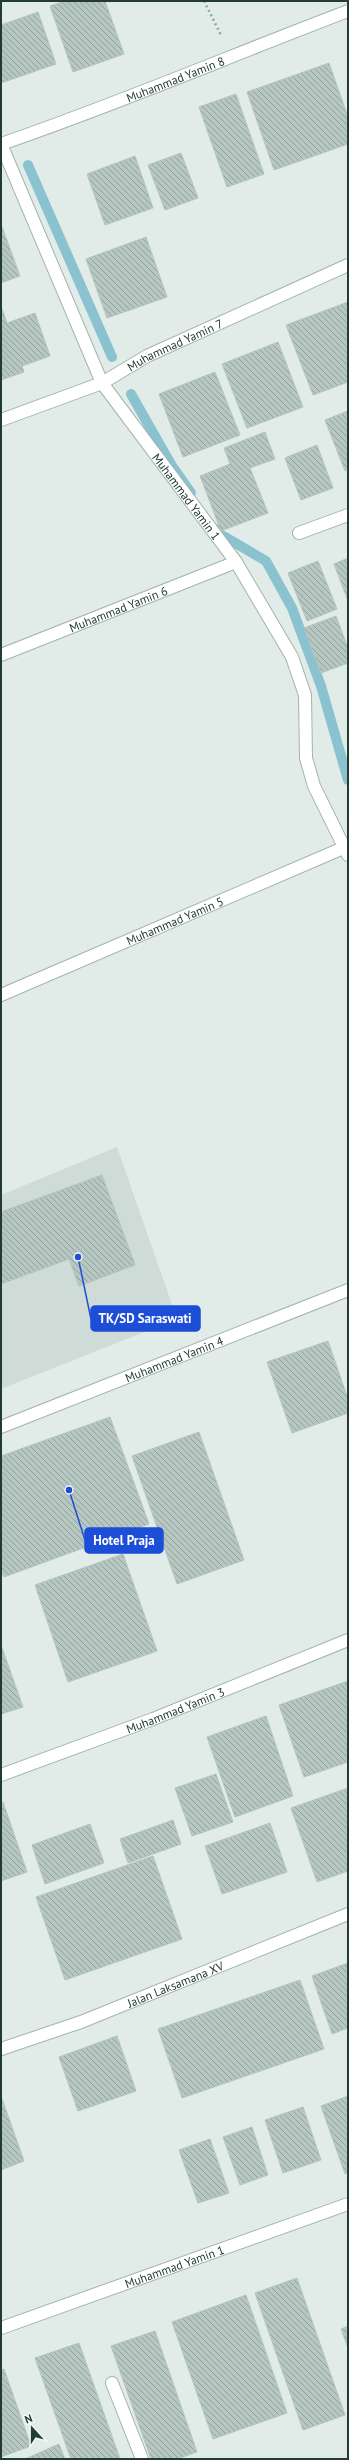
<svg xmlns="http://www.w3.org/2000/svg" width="349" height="2460" font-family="'PT Sans',sans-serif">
	<defs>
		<pattern id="building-back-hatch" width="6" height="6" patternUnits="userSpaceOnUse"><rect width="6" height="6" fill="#b6c6c0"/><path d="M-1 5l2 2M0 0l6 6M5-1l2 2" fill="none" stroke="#94a29d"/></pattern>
	</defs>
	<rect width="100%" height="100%" fill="#e1ebe7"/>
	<polygon fill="#cfdbd6" points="117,1147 177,1319 1,1389 1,1195"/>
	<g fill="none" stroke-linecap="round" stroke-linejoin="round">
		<g stroke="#8ac3cf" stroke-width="10">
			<polyline points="28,165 112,357"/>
			<polyline points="131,394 172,466 191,493"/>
			<polyline points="216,529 220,534 266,561 292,608 321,686 348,780"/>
		</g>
	</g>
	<g fill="url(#building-back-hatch)" stroke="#b4c5be">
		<polygon points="65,1 105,1 124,54 73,72 50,6"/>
		<polygon points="38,12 56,64 1,83 1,25"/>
		<polygon points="329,63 348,117 348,144 274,170 247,92"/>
		<polygon points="236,94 264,174 227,187 199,107"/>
		<polygon points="181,153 198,198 165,210 148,165"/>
		<polygon points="135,156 153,208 105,225 87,174"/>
		<polygon points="1,224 20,276 1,283"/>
		<polygon points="146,237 167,297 107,318 86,259"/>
		<polygon points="348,302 348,382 313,395 286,325"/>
		<polygon points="1,306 7,323 35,313 50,356 22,366 24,372 1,380"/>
		<polygon points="278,342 303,407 247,428 222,364"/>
		<polygon points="215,372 240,435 183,457 159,394"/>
		<polygon points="348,411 348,469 345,471 325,420"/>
		<polygon points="265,432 275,459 250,468 268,513 221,531 200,476 230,464 224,448"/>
		<polygon points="317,445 333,488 301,500 285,458"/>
		<polygon points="348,558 348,601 334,564"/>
		<polygon points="318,561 337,609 307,621 288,573"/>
		<polygon points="336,616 348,648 348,663 321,673 304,628"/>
		<polygon points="102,1175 135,1265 79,1286 69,1259 1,1284 1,1212"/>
		<polygon points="328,1341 348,1399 348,1413 292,1433 267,1362"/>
		<polygon points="110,1417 149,1524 4,1577 1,1570 1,1456"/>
		<polygon points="199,1432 244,1560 177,1584 132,1456"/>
		<polygon points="123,1554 157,1651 68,1682 35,1585"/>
		<polygon points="1,1645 23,1707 1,1714"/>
		<polygon points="348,1681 348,1762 304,1777 279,1705"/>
		<polygon points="266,1716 293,1796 235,1817 207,1737"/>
		<polygon points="216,1774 233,1822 192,1836 175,1788"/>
		<polygon points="348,1788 348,1871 317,1882 291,1808"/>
		<polygon points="3,1802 27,1872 1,1881 1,1803"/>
		<polygon points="173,1820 181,1844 128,1863 120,1839"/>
		<polygon points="270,1823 287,1872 222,1894 205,1846"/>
		<polygon points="90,1824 104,1863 45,1884 32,1845"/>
		<polygon points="153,1856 182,1939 65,1980 36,1897"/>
		<polygon points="348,1963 348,2028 332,2034 312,1976"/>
		<polygon points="300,1980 324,2049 182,2098 158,2029"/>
		<polygon points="117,2036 136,2091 78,2111 59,2057"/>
		<polygon points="1,2096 24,2161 1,2170"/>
		<polygon points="348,2096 348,2173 345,2174 321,2106"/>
		<polygon points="303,2107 321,2160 283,2173 265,2120"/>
		<polygon points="252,2127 268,2175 240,2185 223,2137"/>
		<polygon points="210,2139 229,2193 198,2203 179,2150"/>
		<polygon points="297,2278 345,2415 303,2430 255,2293"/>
		<polygon points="246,2295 287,2413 213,2439 172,2322"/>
		<polygon points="348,2326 348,2348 341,2329"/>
		<polygon points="155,2331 197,2452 177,2459 151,2459 111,2346"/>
		<polygon points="79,2343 120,2459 71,2459 35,2358"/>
		<polygon points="4,2369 31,2446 1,2457 1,2370"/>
		<polygon points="59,2444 65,2459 25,2459"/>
	</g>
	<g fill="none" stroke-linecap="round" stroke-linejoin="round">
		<g stroke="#a4b3ae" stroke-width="14">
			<g id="minor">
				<path id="s1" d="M1 144 102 383 236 562 292 657 305 695 306 758 314 786 348 855"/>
				<path id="s2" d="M1 144C118 104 232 55 348 11"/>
				<path id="s3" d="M1 420 102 383 147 356 348 265"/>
				<polyline points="299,533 348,515"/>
				<path id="s4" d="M1 655 236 562"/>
				<path id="s5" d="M1 995 348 846"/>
				<path id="s6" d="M1 1427 348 1290"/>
				<path id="s7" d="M1 1775 153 1719 348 1640"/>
				<path id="s8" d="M1 2049 81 2022 348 1914"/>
				<path id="s9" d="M1 2328 348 2204"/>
				<polyline points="112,2383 142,2459"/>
			</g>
		</g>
		<polyline stroke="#82aea1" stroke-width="2.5" stroke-dasharray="2 3" stroke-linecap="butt" points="204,1 221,35"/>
		<use href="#minor" stroke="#fff" stroke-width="12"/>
	</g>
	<g text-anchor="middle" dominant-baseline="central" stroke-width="4" stroke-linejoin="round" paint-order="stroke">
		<g font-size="12" fill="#223b35" stroke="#f1f8f5">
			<text stroke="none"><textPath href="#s2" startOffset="186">Muhammad Yamin 8</textPath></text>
			<text stroke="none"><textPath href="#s3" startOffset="190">Muhammad Yamin 7</textPath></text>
			<text stroke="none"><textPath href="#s1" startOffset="401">Muhammad Yamin 1</textPath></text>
			<text stroke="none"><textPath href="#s4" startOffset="126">Muhammad Yamin 6</textPath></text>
			<text stroke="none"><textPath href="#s5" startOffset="189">Muhammad Yamin 5</textPath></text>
			<text stroke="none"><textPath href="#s6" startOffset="186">Muhammad Yamin 4</textPath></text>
			<text stroke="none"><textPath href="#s7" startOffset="186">Muhammad Yamin 3</textPath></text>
			<text stroke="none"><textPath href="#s8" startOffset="186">Jalan Laksamana XV</textPath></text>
			<text stroke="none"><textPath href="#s9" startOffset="184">Muhammad Yamin 1</textPath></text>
		</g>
	</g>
	<path fill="none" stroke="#1d4ed8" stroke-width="1.5" d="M78 1257L91 1319M69 1490L85 1540"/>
	<g fill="#1d4ed8" stroke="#f1f8f5" stroke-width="1.5">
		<circle cx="78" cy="1257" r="4"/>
		<circle cx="69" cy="1490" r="4"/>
	</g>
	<g fill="#1d4ed8" stroke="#1d4ed8" stroke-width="1.5">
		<rect x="91" y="1306" width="109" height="25" rx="4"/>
		<rect x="85" y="1528" width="78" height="25" rx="4"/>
	</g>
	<g font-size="13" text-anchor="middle" font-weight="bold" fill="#fff">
		<text x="145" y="1323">TK/SD Saraswati</text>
		<text x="124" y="1545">Hotel Praja</text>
	</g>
	<rect width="349" height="2460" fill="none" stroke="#223b35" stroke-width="4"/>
	<g transform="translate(32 2428) rotate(339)" stroke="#f1f8f5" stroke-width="3" paint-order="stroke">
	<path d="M0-3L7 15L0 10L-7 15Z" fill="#223b35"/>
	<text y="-6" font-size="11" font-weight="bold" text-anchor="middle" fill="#223b35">N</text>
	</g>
</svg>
